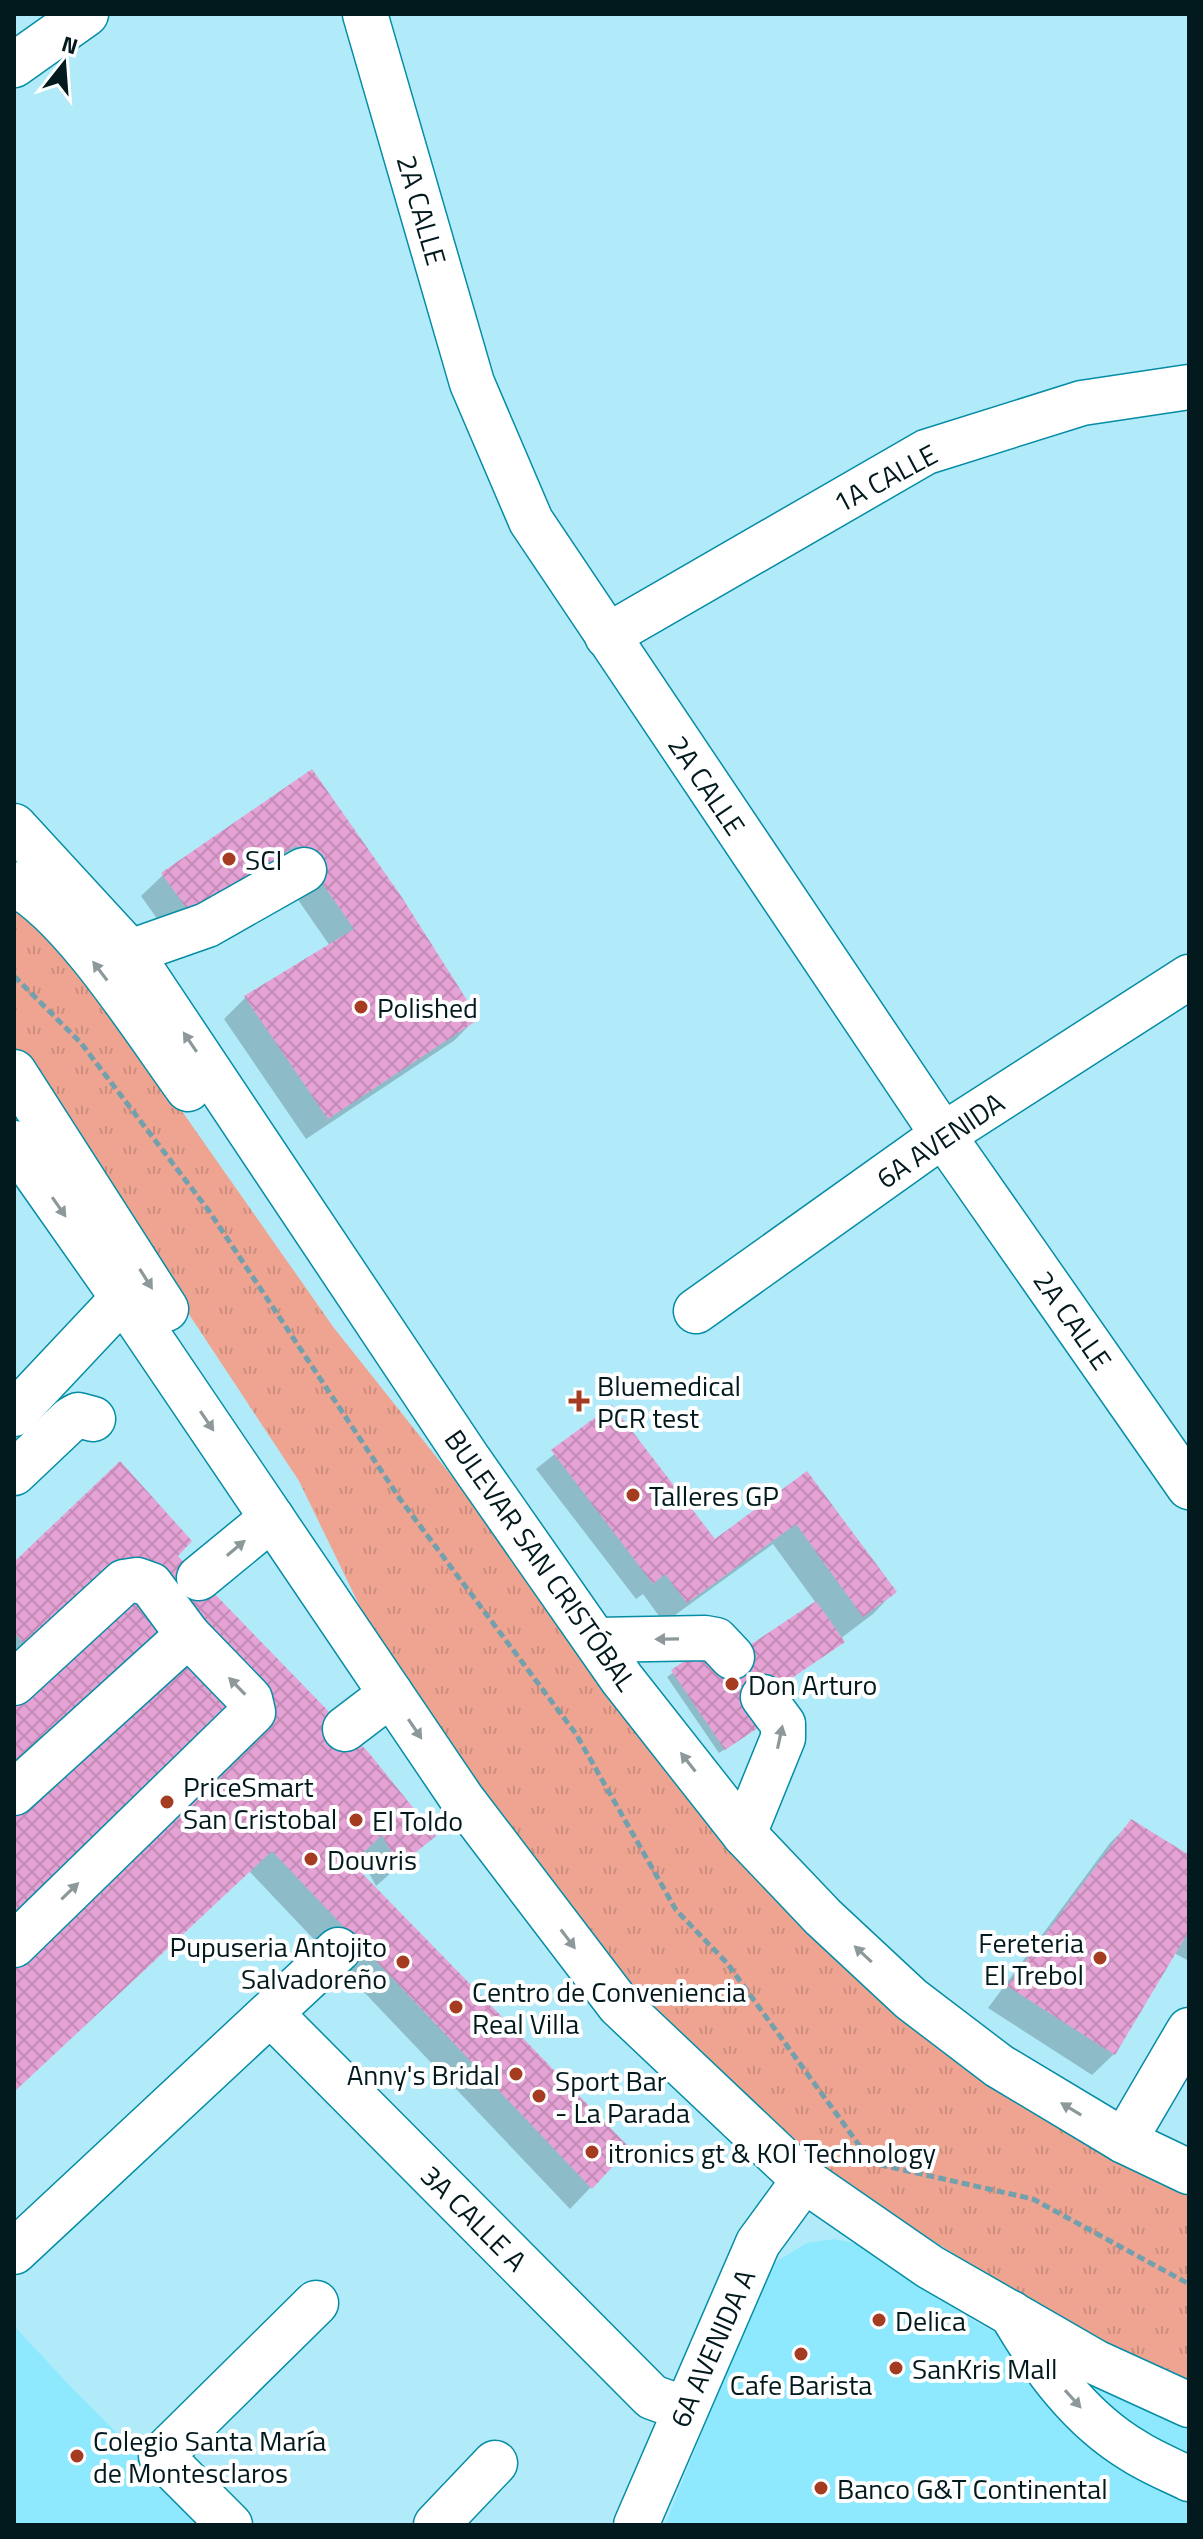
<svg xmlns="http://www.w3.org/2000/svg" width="1203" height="2539" font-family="'Titillium Web',sans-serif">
	<defs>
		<pattern id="park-tufts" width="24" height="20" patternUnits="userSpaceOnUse" patternTransform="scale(2)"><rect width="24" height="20" fill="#efa491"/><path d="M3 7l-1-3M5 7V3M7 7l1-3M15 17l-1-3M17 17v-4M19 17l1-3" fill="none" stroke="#cb8d7d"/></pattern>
		<pattern id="building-cross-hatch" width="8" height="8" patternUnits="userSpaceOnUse" patternTransform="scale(2)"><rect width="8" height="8" fill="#e5a2d5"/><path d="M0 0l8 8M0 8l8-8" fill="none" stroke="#c38bb6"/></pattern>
	</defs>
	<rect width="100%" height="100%" fill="#b1ebfa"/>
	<g fill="#8ee8fe">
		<polygon points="834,2239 862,2245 977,2323 1153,2412 1189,2424 1189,2525 665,2525 755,2299 774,2263 807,2243"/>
		<polygon points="14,2326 70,2386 209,2525 14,2525"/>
	</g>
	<polygon fill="url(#park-tufts)" points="14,903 106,1003 334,1328 477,1508 704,1812 1189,2193 1189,2386 1093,2341 812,2165 643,2005 558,1903 382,1652 299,1481 14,1049"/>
	<g fill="#0003">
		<polygon points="311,771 476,1018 455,1040 306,1139 224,1019 245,998 330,946 274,865 170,937 141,896 163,875"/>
		<polygon points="612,1408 714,1541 807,1474 894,1592 873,1614 751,1706 757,1728 719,1753 667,1677 709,1647 723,1666 816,1603 773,1544 664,1623 643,1594 636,1599 536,1469"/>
		<polygon points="175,1556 433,1836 376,1886 359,1854 349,1864 591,2187 570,2209 249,1871 14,2090 14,1565"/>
		<polygon points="1131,1822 1189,1856 1189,1961 1174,1953 1114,2054 1092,2075 988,2008 1110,1843"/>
	</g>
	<g fill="url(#building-cross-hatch)">
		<polygon points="312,769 401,896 479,1019 328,1119 244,996 354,929 296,845 193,917 161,873"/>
		<polygon points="612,1405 715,1539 807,1471 897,1592 863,1617 796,1524 687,1603 665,1574 653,1584 551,1450"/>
		<polygon points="120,1461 192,1541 178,1556 369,1753 436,1836 399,1866 382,1835 352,1863 630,2148 592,2189 272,1851 14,2092 14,1655 25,1645 14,1632 14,1562"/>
		<polygon points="816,1601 845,1642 752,1705 765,1723 725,1750 671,1670 710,1644 723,1663"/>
		<polygon points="1131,1819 1189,1855 1189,1931 1115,2055 1007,1986"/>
	</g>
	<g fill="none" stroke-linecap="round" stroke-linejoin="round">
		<g stroke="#058da5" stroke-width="47">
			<g id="minor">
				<polyline points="365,14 472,383 531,521 943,1135 1189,1487"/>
				<polyline points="14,65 86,14"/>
				<polyline points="607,636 926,452 1082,403 1189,387"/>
				<polyline points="130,952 207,925 304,870"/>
				<polyline points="696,1311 943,1135 1189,977"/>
				<polyline points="14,1414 123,1298"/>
				<polyline points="14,1473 71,1419 78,1415 93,1419"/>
				<polyline points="199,1578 272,1518"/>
				<polyline points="596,1640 705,1638 716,1640 732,1657"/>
				<polyline points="14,1683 124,1582 137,1580 151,1585 188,1635 250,1699 253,1712 14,1945"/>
				<polyline points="345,1729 391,1694"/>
				<polyline points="14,1793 188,1635"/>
				<polyline points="744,1834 783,1738 783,1724 763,1697"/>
				<polyline points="271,2014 652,2397 685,2409"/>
				<polyline points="1124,2141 1189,2030"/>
				<polyline points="14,2252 338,1950"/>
				<path d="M1011 2313C1042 2366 1080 2419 1134 2451 1151 2462 1171 2470 1189 2479"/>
				<polyline points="230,2525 161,2456 316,2303"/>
				<polyline points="436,2525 495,2463"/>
				<polyline points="636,2525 758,2243 804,2180"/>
			</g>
		</g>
		<g stroke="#058da5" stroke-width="47">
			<g id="major">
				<polyline points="14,826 130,952 467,1457 622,1679 744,1834 823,1917 911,1999 999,2066 1124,2141 1189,2172"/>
				<path d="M14 884C72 913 147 1033 188 1089"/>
				<polyline points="14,1072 166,1309"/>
				<polyline points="14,1143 123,1298 462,1799 619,2005 804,2180 930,2267 1097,2363 1189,2405"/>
			</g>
		</g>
		<polyline stroke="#73a0ac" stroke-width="5" stroke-dasharray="8 4" stroke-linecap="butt" points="14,976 81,1043 209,1211 400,1499 576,1734 676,1910 727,1963 872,2163 1033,2199 1189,2284"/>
		<use href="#minor" stroke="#fff" stroke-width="44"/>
		<use href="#major" stroke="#fff" stroke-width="44"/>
	</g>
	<defs><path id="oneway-solid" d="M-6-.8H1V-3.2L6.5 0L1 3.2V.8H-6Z" transform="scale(2)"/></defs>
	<g fill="#8d989a">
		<use href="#oneway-solid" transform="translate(100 971) rotate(-127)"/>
		<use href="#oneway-solid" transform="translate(190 1042) rotate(-124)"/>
		<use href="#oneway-solid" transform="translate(59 1207) rotate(55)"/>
		<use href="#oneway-solid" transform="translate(146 1279) rotate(58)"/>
		<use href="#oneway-solid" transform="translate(207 1421) rotate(56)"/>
		<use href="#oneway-solid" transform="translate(236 1548) rotate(-40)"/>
		<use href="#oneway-solid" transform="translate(667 1639) rotate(179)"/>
		<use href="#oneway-solid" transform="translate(237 1686) rotate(-134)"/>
		<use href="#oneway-solid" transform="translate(415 1729) rotate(56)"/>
		<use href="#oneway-solid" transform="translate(780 1737) rotate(-78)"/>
		<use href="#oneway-solid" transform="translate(688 1762) rotate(-128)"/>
		<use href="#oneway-solid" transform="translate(70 1891) rotate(-44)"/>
		<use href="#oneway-solid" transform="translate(568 1939) rotate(53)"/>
		<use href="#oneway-solid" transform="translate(863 1954) rotate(-137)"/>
		<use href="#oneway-solid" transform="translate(1071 2109) rotate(-149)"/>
		<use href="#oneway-solid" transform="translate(1073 2399) rotate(48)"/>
	</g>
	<g fill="#a53c21" stroke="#fff" stroke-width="3">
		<circle cx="229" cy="859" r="8"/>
		<circle cx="361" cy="1007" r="8"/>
		<path d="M575 1389h8v8h8v8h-8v8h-8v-8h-8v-8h8z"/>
		<circle cx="633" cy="1495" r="8"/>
		<circle cx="732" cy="1684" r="8"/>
		<circle cx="167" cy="1802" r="8"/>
		<circle cx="356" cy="1820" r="8"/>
		<circle cx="311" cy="1859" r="8"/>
		<circle cx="1100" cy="1958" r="8"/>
		<circle cx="403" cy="1962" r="8"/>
		<circle cx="456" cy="2007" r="8"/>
		<circle cx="516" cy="2074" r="8"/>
		<circle cx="539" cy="2096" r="8"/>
		<circle cx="592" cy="2152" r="8"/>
		<circle cx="879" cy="2320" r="8"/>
		<circle cx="801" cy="2354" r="8"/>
		<circle cx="896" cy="2368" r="8"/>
		<circle cx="77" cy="2456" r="8"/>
		<circle cx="821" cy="2488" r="8"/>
	</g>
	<g text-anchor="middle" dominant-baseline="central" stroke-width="8" stroke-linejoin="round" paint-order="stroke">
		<g font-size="28" fill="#02191e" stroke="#fff">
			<text transform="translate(422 210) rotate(74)">2A CALLE</text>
			<text transform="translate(885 478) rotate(-28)">1A CALLE</text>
			<text transform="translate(707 785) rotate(56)">2A CALLE</text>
			<text transform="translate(940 1140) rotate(-34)">6A AVENIDA</text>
			<text transform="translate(1073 1320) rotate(55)">2A CALLE</text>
			<text transform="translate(541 1560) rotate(55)">BULEVAR SAN CRISTÓBAL</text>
			<text transform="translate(474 2218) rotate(45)">3A CALLE A</text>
			<text transform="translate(712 2348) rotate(-66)">6A AVENIDA A</text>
		</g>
		<g font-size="28" fill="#02191e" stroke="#fff" text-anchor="start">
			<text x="245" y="859">SCI</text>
			<text x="377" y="1007">Polished</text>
			<text x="597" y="1385">Bluemedical<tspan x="597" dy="32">PCR test</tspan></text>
			<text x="649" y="1495">Talleres GP</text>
			<text x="748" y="1684">Don Arturo</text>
			<text x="183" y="1786">PriceSmart<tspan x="183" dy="32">San Cristobal</tspan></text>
			<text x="372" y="1820">El Toldo</text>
			<text x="327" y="1859">Douvris</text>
			<text x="1084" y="1942" text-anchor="end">Fereteria<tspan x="1084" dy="32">El Trebol</tspan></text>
			<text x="387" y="1946" text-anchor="end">Pupuseria Antojito<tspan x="387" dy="32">Salvadoreño</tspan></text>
			<text x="472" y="1991">Centro de Conveniencia<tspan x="472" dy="32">Real Villa</tspan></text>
			<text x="500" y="2074" text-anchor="end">Anny's Bridal</text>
			<text x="555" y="2080">Sport Bar<tspan x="555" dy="32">- La Parada</tspan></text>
			<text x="608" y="2152">itronics gt &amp; KOI Technology</text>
			<text x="895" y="2320">Delica</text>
			<text x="912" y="2368">SanKris Mall</text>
			<text x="801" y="2384" text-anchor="middle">Cafe Barista</text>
			<text x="93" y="2440">Colegio Santa María<tspan x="93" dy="32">de Montesclaros</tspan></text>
			<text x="837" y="2488">Banco G&amp;T Continental</text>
		</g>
	</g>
	<rect width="1203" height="2539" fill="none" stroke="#02191e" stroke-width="32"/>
	<g transform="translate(64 64) rotate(17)" stroke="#ffffff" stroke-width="6" paint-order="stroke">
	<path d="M0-6L14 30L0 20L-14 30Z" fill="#02191e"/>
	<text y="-12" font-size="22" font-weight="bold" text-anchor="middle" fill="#02191e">N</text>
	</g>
</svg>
